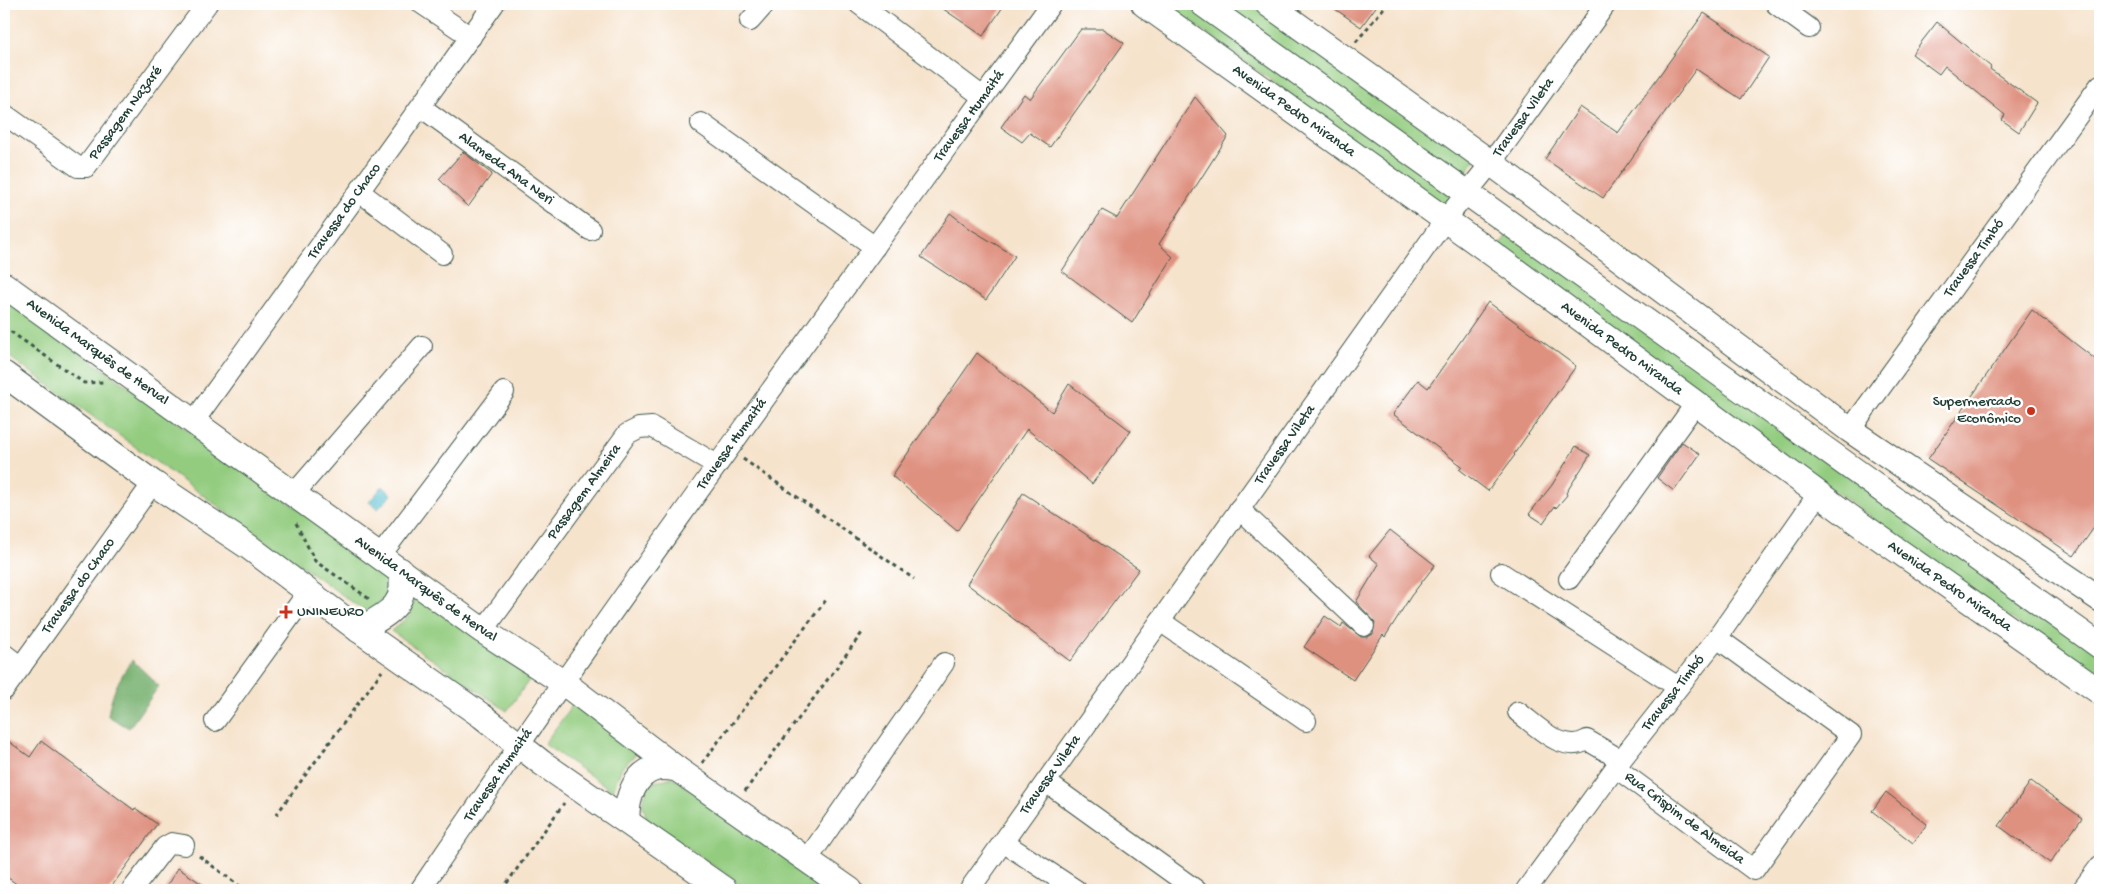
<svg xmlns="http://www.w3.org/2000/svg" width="2104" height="894" font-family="'Gochi Hand',sans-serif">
	<rect width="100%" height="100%" fill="#fff"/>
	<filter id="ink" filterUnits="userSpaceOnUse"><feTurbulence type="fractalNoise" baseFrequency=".02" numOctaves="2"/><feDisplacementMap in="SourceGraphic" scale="10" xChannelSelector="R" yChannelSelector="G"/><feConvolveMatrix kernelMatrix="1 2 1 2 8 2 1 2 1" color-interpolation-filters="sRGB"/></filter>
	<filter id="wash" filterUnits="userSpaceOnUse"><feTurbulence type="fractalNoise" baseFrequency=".0096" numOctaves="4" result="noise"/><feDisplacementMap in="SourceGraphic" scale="20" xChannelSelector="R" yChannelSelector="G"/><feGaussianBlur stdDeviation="1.12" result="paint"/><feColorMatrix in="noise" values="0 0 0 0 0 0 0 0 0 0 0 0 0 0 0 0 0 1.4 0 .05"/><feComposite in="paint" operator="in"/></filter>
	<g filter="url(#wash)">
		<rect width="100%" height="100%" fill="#f6e3cc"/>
		<g fill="#93cc7f" stroke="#59845a">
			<polygon points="1166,4 1194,4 1457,192 1445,207"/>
			<polygon points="1216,4 1258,4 1475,158 1462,179"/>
			<polygon points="1510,230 2100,651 2100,682 1498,248"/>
			<polygon points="4,298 391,575 386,598 366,612 4,353"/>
			<polygon points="417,591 532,676 507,711 391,631 409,616"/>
			<polygon points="574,703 639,752 622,767 613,791 544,744"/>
			<polygon points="672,777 832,890 748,890 647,819 642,803 649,784"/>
		</g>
		<path fill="#76b06e" stroke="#4a7651" d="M132 660 159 686 129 728 108 716C111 693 119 679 132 660Z"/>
		<polygon fill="#52bdce" stroke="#387d81" points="383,486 392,495 378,509 369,502"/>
		<g id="blocks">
			<g fill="#df9180">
				<polygon points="936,4 1005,4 983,36"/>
				<polygon points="1328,4 1378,4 1361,27"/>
				<polygon points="1704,13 1769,57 1741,99 1696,69 1603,198 1545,159 1580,107 1618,133"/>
				<polygon points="1937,22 1991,67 1990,69 2037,103 2019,132 2002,120 2005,115 1945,66 1939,74 1912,54"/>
				<polygon points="1081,29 1103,29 1124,43 1050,147 1030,133 1022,142 1001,127 1024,94 1030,99"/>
				<polygon points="1195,97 1228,136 1159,244 1173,257 1132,323 1062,271 1102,210 1117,218"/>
				<polygon points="463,152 492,174 468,207 439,179"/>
				<polygon points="950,213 972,230 1015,256 986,300 921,257"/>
				<polygon points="1488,302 1576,366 1514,454 1515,455 1488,491 1459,469 1462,466 1393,414 1418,380 1428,388"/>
				<polygon points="2032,310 2100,363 2100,519 2074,556 1928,459"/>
				<polygon points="977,353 1052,412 1069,384 1131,431 1092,484 1027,429 957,531 892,476"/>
				<polygon points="1682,442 1700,454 1674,491 1657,478"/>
				<polygon points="1576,446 1590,455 1566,493 1567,495 1556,508 1555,506 1543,523 1529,514 1552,485"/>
				<polygon points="1023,493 1139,569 1070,661 967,584"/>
				<polygon points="1390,530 1435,565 1411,596 1385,637 1383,635 1353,680 1304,647 1325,616 1341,627 1343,623 1361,637 1368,637 1373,634 1375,622 1356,602 1379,564 1369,556"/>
				<polygon points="4,738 30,757 41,741 134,810 135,808 157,824 109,890 25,890 4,875"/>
				<polygon points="2031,781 2082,818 2050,863 1999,826"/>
				<polygon points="1886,792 1927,824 1913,843 1872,811"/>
				<polygon points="178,868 211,890 164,890"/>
			</g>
		</g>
	</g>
	<g filter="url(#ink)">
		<use href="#blocks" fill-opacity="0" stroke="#3f564b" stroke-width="1"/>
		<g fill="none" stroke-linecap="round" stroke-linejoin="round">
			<g stroke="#3f564b" stroke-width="22">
				<g id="minor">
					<polyline points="422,4 471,37"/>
					<polyline points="859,4 983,97"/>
					<polyline points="1776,4 1809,28"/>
					<polyline points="750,21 765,4"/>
					<path id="s1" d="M421 107 590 230"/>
					<path id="s2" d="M4 114 78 167H86L207 4"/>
					<polyline points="701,123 875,247"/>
					<polyline points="360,192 442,254"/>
					<path id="s3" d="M194 421 494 4"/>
					<path id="s4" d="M1850 430 2100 85"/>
					<polyline points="294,494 422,346"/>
					<polyline points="1239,509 1364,626"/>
					<polyline points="380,556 504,392"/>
					<polyline points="1501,573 1678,687"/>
					<polyline points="1569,579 1696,403"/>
					<polyline points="1160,621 1306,721"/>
					<path id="s5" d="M483 631 627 434 639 428 652 427 717 465"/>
					<polyline points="4,654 21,667"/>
					<path id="s6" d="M4 690 153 483"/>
					<path d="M1518 712C1536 725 1563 755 1587 740L1621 760"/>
					<polyline points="215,721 308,592"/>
					<path id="s7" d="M1616 768 1754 870 1851 735 1717 638"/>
					<polyline points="1046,782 1196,890"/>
					<polyline points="1003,842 1076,890"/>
					<polyline points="807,860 944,663"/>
					<polyline points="132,890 165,847 172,843 184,845"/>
					<path id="s8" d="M420 890C623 590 838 298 1051 4"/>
					<path id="s9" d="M969 890 1445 220 1491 163 1606 4"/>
					<path id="s10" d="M1526 890 1621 760 1717 638 1819 493"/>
					<polyline points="2082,890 2100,866"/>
				</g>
			</g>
			<g stroke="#3f564b" stroke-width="27">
				<g id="major">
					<path id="s11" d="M1144 4 1486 249 1857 522 2100 692"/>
					<polyline points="1203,4 2100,646"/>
					<polyline points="1268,4 1491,163 1850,430 2100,599"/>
					<path id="s12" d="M4 285 483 631 564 683 677 769 850 890"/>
					<polyline points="4,374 153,483 249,547 359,630 482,716 542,763 725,890"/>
					<path d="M359 630C385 615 410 606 400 570"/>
					<path d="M627 821C626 800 634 773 657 768 663 767 671 768 677 769"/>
				</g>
			</g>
			<g stroke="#3f564b" stroke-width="3" stroke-dasharray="4 4" stroke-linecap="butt">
				<polyline points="1356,42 1387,4"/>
				<polyline points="4,327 84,383 103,382"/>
				<polyline points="743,459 914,579"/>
				<polyline points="296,523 315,561 371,600"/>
				<polyline points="702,763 826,600"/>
				<polyline points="745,791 862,633"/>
				<polyline points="276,815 382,671"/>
				<polyline points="199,856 245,890"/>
				<polyline points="502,890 564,803"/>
			</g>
			<use href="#minor" stroke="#fff" stroke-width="20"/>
			<use href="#major" stroke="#fff" stroke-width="25"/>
		</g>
	</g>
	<g fill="#c8321e" stroke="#fff" stroke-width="2">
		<circle cx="2031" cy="411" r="5"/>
		<path d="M283.5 604.5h5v5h5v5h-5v5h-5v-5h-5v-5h5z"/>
	</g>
	<g text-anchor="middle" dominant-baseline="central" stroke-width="5" stroke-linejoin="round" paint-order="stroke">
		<g font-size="15" fill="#1f3d34" stroke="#fff">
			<text stroke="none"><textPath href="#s11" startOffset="184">Avenida Pedro Miranda</textPath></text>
			<text stroke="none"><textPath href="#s2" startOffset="166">Passagem Nazaré</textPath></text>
			<text stroke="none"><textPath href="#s8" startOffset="949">Travessa Humaitá</textPath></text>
			<text stroke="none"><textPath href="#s9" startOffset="951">Travessa Vileta</textPath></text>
			<text stroke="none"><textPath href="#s1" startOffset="105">Alameda Ana Neri</textPath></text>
			<text stroke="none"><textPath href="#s3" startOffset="258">Travessa do Chaco</textPath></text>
			<text stroke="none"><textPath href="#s4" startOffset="212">Travessa Timbó</textPath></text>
			<text stroke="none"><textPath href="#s11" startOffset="589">Avenida Pedro Miranda</textPath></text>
			<text stroke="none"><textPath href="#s12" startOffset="115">Avenida Marquês de Herval</textPath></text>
			<text stroke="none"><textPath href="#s8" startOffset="544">Travessa Humaitá</textPath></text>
			<text stroke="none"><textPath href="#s9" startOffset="546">Travessa Vileta</textPath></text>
			<text stroke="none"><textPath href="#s5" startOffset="172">Passagem Almeira</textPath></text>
			<text stroke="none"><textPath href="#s11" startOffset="994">Avenida Pedro Miranda</textPath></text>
			<text stroke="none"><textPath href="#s6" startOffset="128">Travessa do Chaco</textPath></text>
			<text stroke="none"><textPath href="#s12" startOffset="520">Avenida Marquês de Herval</textPath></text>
			<text stroke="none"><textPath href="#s10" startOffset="246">Travessa Timbó</textPath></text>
			<text stroke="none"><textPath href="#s8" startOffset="139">Travessa Humaitá</textPath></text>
			<text stroke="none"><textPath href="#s9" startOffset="141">Travessa Vileta</textPath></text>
			<text stroke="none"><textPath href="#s7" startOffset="85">Rua Crispim de Almeida</textPath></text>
		</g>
		<g font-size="15" fill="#1f3d34" stroke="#fff" text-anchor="end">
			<text x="2021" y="402">Supermercado<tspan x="2021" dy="17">Econômico</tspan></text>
			<text x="297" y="612" text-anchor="start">UNINEURO</text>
		</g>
	</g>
	<rect width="2104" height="894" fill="none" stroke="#fff" stroke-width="20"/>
</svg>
